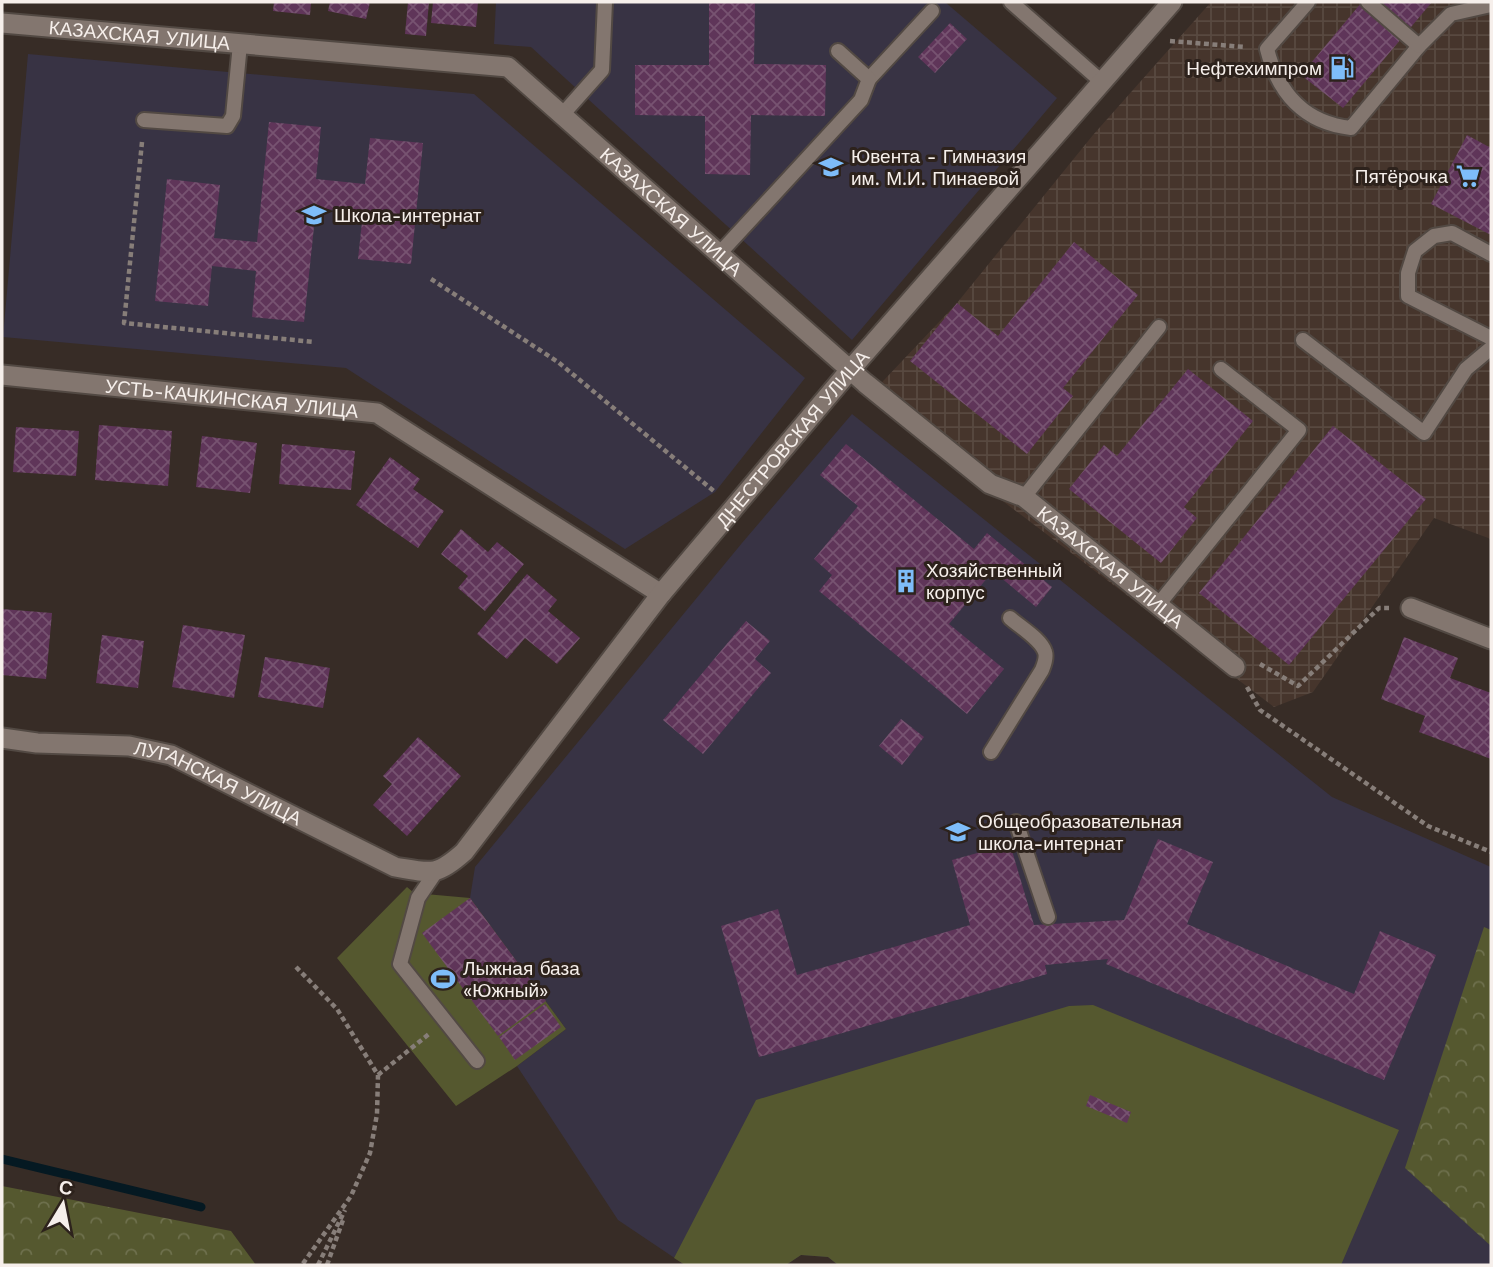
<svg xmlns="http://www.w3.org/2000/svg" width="1493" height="1267" font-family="'Work Sans',sans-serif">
	<defs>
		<pattern id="industrial-grid" width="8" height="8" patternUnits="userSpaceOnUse" patternTransform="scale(1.75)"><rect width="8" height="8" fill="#46352c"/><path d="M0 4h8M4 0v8" fill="none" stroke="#584940"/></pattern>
		<pattern id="forest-crowns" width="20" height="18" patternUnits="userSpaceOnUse" patternTransform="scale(1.75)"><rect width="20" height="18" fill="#55582f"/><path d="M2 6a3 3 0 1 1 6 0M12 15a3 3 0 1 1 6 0" fill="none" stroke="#6e704d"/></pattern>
		<pattern id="building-cross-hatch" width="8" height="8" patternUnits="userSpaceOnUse" patternTransform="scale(1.75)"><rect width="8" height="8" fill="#5f3559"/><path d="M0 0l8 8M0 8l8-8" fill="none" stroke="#775371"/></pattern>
	</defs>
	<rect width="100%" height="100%" fill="#372c26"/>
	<polygon fill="url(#industrial-grid)" points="1211,2 1487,2 1491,5 1491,539 1434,518 1313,692 1274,707 867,398 957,303 1093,135"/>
	<g fill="#383344">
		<polygon points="496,2 945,2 1057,98 852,340 531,47 494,44"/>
		<polygon points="28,54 474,94 805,378 715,492 625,549 346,368 3,337"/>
		<polygon points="852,414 1332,797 1491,867 1491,1265 838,1265 828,1257 801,1255 786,1265 685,1265 618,1220 517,1066 566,1029 470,898 475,867 742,543"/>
	</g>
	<g fill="#55582f">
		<polygon points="407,887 414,893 470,898 566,1029 517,1066 456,1106 337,958"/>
		<polygon points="1093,1005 1399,1130 1341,1265 838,1265 828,1257 801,1255 786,1265 685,1265 674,1258 756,1100 1069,1006"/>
	</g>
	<g fill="url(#forest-crowns)">
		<polygon points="1484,927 1491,930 1491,1246 1405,1168"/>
		<polygon points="2,1186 231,1231 256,1265 2,1265"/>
	</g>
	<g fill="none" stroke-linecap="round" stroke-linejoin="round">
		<polyline stroke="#051922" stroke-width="9" points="2,1159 201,1207"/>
	</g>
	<g fill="url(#building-cross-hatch)">
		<polygon points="274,2 311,2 310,15 273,11"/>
		<polygon points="330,2 370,2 366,19 328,11"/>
		<polygon points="408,2 429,2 426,36 405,34"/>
		<polygon points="433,2 478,2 476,27 431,23"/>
		<polygon points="709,2 755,2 754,64 826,65 825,116 751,115 750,175 705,174 705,116 635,115 635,65 709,65"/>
		<polygon points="1362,2 1432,2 1343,108 1301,75"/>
		<polygon points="950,23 967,39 935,73 918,57"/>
		<polygon points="269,122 321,127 316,179 365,184 370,138 423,143 411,264 358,259 363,213 316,208 304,322 252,317 256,271 212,266 208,306 155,301 167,179 220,185 214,238 257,242"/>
		<polygon points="1467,135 1491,148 1491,235 1431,204"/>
		<polygon points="1074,242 1138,295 1063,388 1073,396 1027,454 910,361 957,303 998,336"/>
		<polygon points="1188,369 1253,421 1184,507 1197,518 1161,563 1069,489 1104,445 1117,456"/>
		<polygon points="99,425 172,431 168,486 95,480"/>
		<polygon points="1333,426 1426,499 1289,665 1199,593"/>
		<polygon points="16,427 79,431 76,476 13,472"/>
		<polygon points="202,436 257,443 250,493 196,487"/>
		<polygon points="282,444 355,451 351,490 279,484"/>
		<polygon points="846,444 974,549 987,533 1052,587 1036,607 993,571 949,624 1004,669 967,714 819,591 832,575 814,559 858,506 820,475"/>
		<polygon points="390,457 420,479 413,489 444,511 418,548 356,505"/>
		<polygon points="461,529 488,552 497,542 524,564 485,611 458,588 468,576 441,554"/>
		<polygon points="527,574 557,600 548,611 580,638 557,664 525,638 507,659 477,634"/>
		<polygon points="2,609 52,613 46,679 2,675"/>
		<polygon points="746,621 770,641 755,659 771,673 703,754 663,720"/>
		<polygon points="183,625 245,635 234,698 172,687"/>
		<polygon points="102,635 144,641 138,688 96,683"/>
		<polygon points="1404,637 1458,658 1450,678 1491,693 1491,759 1419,732 1425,716 1381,699"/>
		<polygon points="265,657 330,668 323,708 258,697"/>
		<polygon points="901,719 924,737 902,765 879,746"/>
		<polygon points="418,737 461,776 407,836 373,805 392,784 383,776"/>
		<polygon points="1158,839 1213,862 1187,924 1354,994 1380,931 1436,955 1384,1080 1106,964 1108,959 1045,965 1047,974 759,1057 721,926 778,909 797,975 970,925 952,860 1010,844 1034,925 1124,920"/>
		<polygon points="470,898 546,1001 498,1036 422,933"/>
		<polygon points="545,1004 561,1027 515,1060 499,1037"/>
		<polygon points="1090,1095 1131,1112 1127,1123 1086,1106"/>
	</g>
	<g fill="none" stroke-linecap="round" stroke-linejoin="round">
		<g stroke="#524943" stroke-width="18">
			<g id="service">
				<polyline points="1011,2 1102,82"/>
				<path d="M1308 2 1267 49C1278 93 1304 123 1351 128L1419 46"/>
				<polyline points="1368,2 1419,46 1451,14 1491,5"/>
				<polyline points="869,79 932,11"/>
				<polyline points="562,115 602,70 605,2"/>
				<polyline points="144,120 227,126 233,116 240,44"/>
				<polyline points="719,254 861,100 869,79 838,51"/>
				<polyline points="1491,254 1452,233 1434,236 1415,251 1408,273 1408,296 1491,338"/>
				<polyline points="1303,340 1424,433 1466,369 1491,348"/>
				<polyline points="1024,497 1159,327"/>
				<polyline points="1158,605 1299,430 1221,369"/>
				<path d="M991 752 1042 670C1044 665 1047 658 1045 652 1041 639 1020 627 1010 618"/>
				<polyline points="1016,822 1048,917"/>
				<polyline points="435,873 418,898 400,964 477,1061"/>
			</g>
		</g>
		<g stroke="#524943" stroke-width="23">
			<g id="minor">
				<path id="s1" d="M2 23 508 67 865 383 990 484 1024 497 1235 667"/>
				<path id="s2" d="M2 375 377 413 661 594"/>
				<polyline points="1411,608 1491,639"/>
				<path id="s3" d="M2 738 37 743 129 746 171 755 395 867C431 873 436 877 464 852L661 594 850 370 1172 2"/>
			</g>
		</g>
		<g stroke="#877e79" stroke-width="4.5" stroke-dasharray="5 3.5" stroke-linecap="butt">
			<polyline points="1170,41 1245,47"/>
			<polyline points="142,142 124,323 314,342"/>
			<polyline points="431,279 558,362 715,492"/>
			<polyline points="1260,664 1298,686 1379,608 1389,608"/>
			<polyline points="1247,687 1260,710 1428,826 1491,852"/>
			<polyline points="296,967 337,1009 378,1075 377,1114 370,1153 351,1196 302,1265"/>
			<polyline points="378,1075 429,1034"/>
			<polyline points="318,1265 345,1210"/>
			<polyline points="327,1265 344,1217"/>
		</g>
		<use href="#service" stroke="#83766f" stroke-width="14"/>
		<use href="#minor" stroke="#83766f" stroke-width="19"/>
	</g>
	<defs>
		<g id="fuel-bare" transform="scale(1.89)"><path d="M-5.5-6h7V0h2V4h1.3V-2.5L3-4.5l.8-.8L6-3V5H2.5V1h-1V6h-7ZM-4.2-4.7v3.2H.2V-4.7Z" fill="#7ebdf9" stroke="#2d221c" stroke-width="2.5" paint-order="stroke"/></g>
		<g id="school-bare" transform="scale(1.89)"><path d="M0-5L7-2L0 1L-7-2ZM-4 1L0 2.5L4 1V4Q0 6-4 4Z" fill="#7ebdf9" stroke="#2d221c" stroke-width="2.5" paint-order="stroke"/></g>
		<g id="supermarket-bare" transform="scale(1.89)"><path d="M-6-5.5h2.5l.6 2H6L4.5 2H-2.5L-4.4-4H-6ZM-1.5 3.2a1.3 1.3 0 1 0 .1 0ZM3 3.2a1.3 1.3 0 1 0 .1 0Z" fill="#7ebdf9" stroke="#2d221c" stroke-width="2.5" paint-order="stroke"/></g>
		<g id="building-bare" transform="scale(1.89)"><path d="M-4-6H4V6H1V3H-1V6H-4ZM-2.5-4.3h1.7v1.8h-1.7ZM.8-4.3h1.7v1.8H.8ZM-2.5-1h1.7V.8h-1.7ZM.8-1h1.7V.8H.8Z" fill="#7ebdf9" stroke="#2d221c" stroke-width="2.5" paint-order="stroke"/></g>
		<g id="stadium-bare" transform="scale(1.89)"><path d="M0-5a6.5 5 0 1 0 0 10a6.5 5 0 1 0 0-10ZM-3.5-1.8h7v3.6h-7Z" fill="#7ebdf9" stroke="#2d221c" stroke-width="2.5" paint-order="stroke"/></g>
	</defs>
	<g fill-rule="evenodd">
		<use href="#fuel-bare" x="1342" y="68"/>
		<use href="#school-bare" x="831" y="167"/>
		<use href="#supermarket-bare" x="1468" y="176"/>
		<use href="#school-bare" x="314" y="215"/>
		<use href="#building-bare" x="906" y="581"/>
		<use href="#school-bare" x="958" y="832"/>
		<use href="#stadium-bare" x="443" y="979"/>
	</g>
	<g text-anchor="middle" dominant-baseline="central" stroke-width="6" stroke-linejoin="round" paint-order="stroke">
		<g font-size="19" fill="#f6efeb" stroke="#2d221c">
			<text stroke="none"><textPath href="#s1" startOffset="138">КАЗАХСКАЯ УЛИЦА</textPath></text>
			<text stroke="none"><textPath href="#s1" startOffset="726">КАЗАХСКАЯ УЛИЦА</textPath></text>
			<text stroke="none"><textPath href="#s2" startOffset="231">УСТЬ-КАЧКИНСКАЯ УЛИЦА</textPath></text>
			<text stroke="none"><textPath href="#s3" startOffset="1024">ДНЕСТРОВСКАЯ УЛИЦА</textPath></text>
			<text stroke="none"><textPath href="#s1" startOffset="1293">КАЗАХСКАЯ УЛИЦА</textPath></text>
			<text stroke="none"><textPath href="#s3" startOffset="224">ЛУГАНСКАЯ УЛИЦА</textPath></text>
		</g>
		<g font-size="19" fill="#f6efeb" stroke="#2d221c" text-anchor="start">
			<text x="1322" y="68" text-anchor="end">Нефтехимпром</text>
			<text x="851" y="156">Ювента - Гимназия<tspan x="851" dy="22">им. М.И. Пинаевой</tspan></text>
			<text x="1448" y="176" text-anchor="end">Пятёрочка</text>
			<text x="334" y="215">Школа-интернат</text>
			<text x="926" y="570">Хозяйственный<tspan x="926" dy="22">корпус</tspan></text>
			<text x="978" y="821">Общеобразовательная<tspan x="978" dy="22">школа-интернат</tspan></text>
			<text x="463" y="968">Лыжная база<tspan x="463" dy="22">«Южный»</tspan></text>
		</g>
	</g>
	<rect width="1493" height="1267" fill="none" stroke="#f6efeb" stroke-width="7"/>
	<g transform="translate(63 1204) rotate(10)" stroke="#2d221c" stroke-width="5" paint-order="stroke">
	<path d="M0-5L12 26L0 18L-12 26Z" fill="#f6efeb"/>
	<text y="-10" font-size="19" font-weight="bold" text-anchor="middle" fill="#f6efeb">С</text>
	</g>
</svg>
